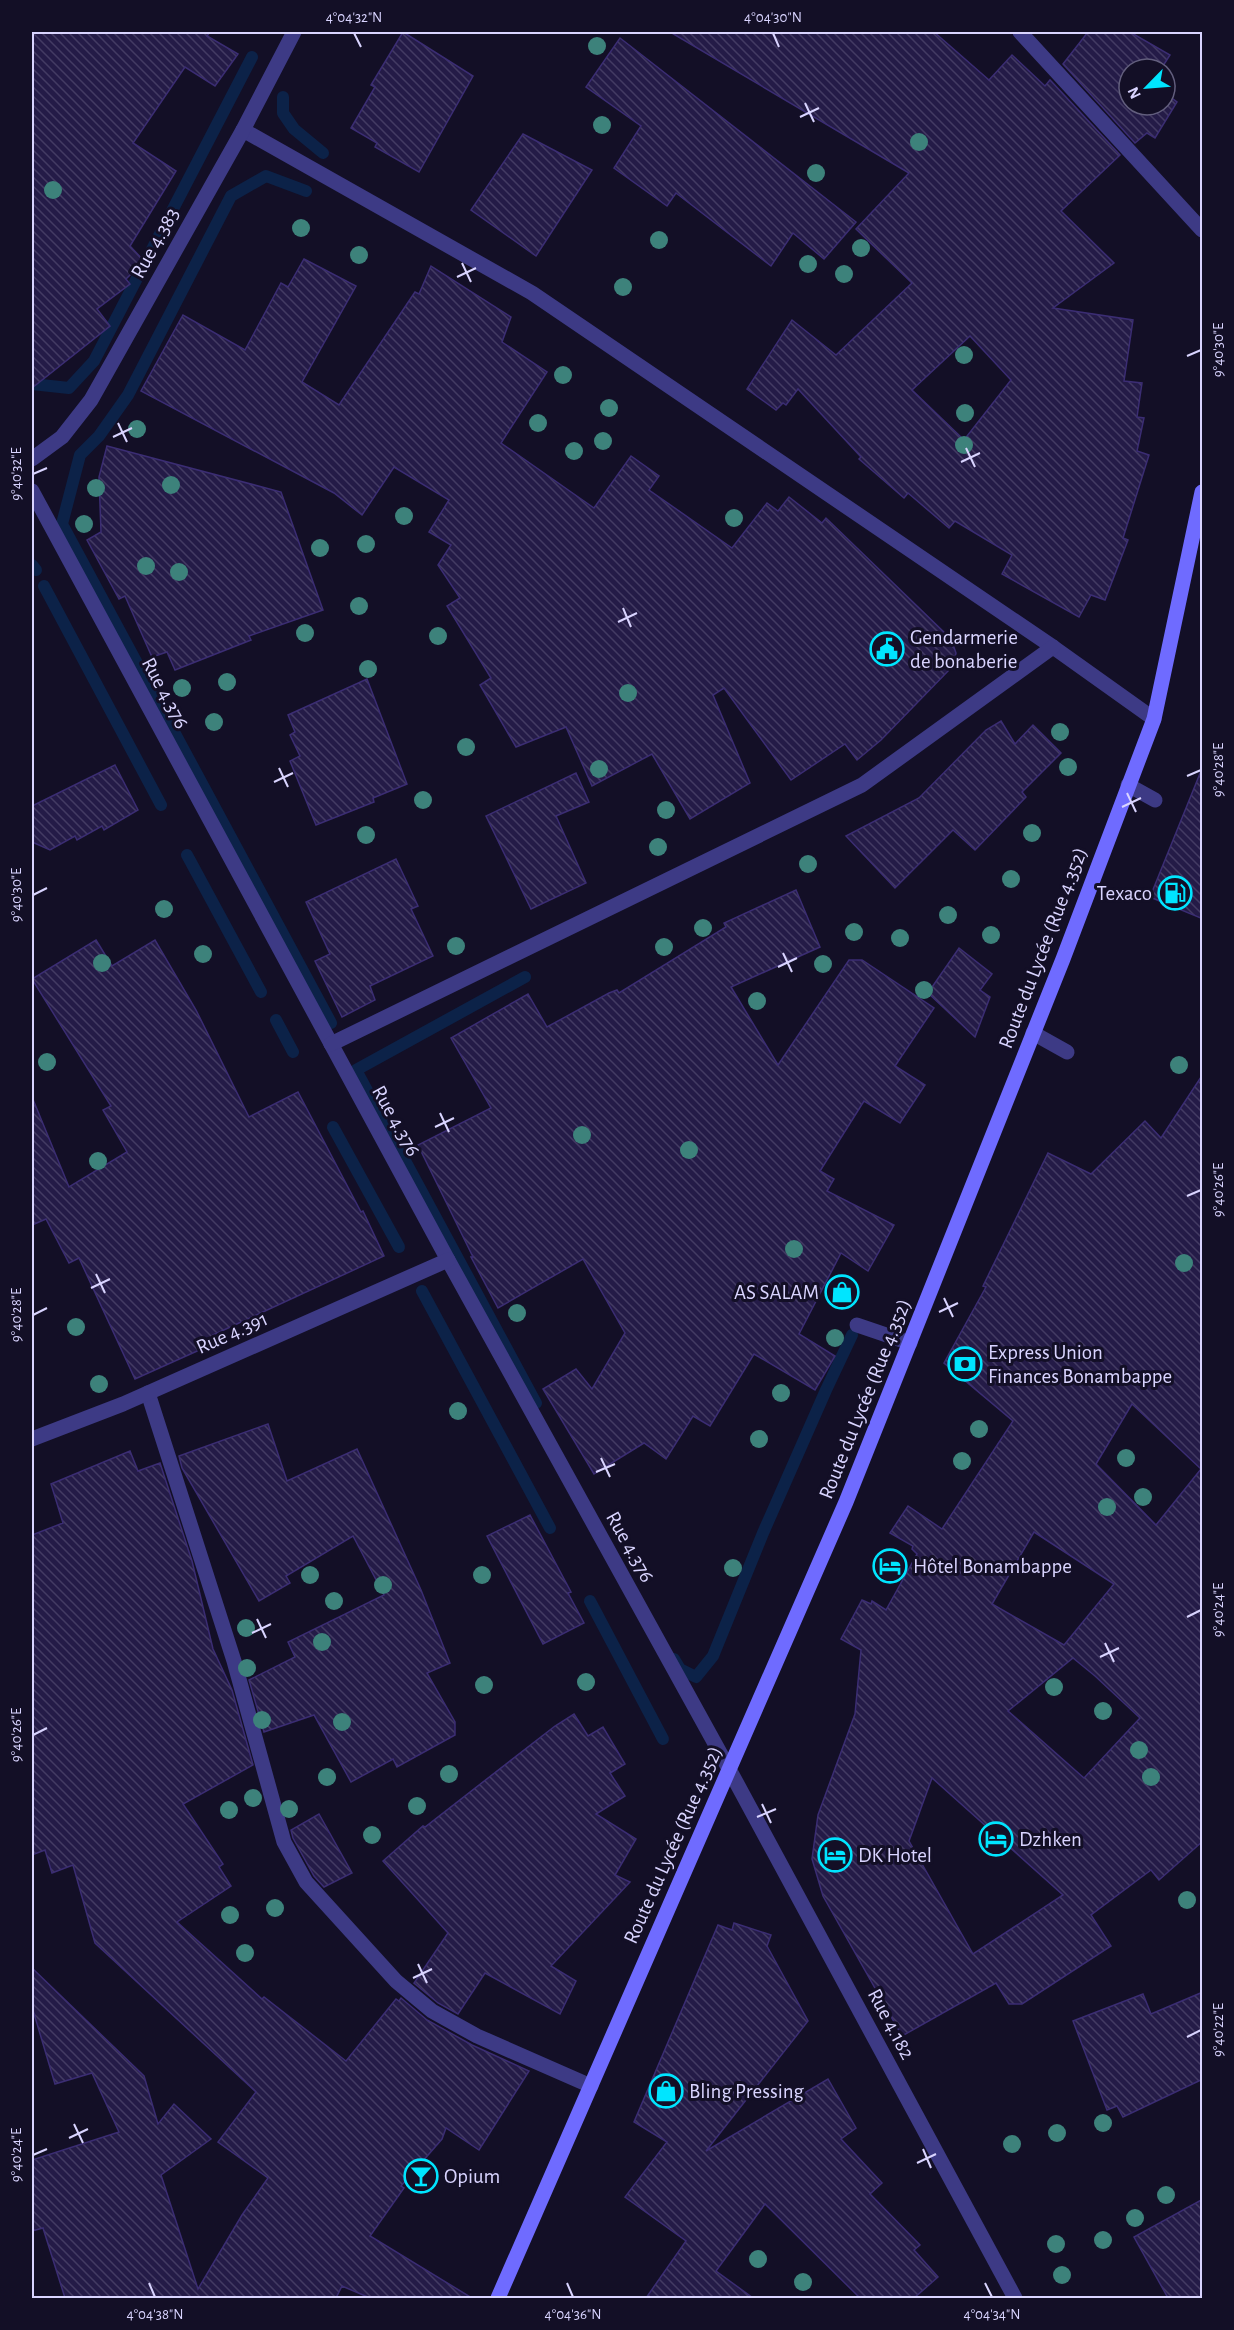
<svg xmlns="http://www.w3.org/2000/svg" width="1234" height="2330" font-family="'Alegreya Sans',sans-serif">
	<defs>
		<pattern id="building-back-hatch" width="6" height="6" patternUnits="userSpaceOnUse" patternTransform="scale(1.5)"><rect width="6" height="6" fill="#241b47"/><path d="M-1 5l2 2M0 0l6 6M5-1l2 2" fill="none" stroke="#433b63"/></pattern>
	</defs>
	<rect width="100%" height="100%" fill="#130f26"/>
	<g fill="none" stroke-linecap="round" stroke-linejoin="round">
		<g stroke="#0c2248" stroke-width="12">
			<polyline points="283,97 283,113 294,129 323,153"/>
			<polyline points="306,191 266,176 231,196 128,395 99,436 80,455 62,524 331,1023"/>
			<polyline points="32,384 69,388 94,361 252,57"/>
			<polyline points="32,565 36,570"/>
			<polyline points="44,586 161,805"/>
			<polyline points="187,855 261,992"/>
			<polyline points="525,977 356,1070 536,1403"/>
			<polyline points="276,1020 293,1052"/>
			<polyline points="333,1127 399,1247"/>
			<polyline points="422,1291 550,1528"/>
			<polyline points="590,1601 663,1739"/>
			<polyline points="674,1659 680,1669 696,1677 713,1656 763,1533 826,1390 852,1335"/>
		</g>
	</g>
	<g fill="url(#building-back-hatch)" stroke="#3b2d73" stroke-width="1.5" fill-rule="evenodd">
		<polygon points="32,32 210,32 207,36 238,54 215,86 185,67 133,143 176,171 130,246 144,261 126,279 130,284 97,309 110,326 32,388"/>
		<polygon points="403,32 473,76 419,172 375,147 377,143 351,128 375,87 371,85"/>
		<path d="M670 32H934L989 80 1012 55 1045 86 1050 80 1120 155 1061 211 1114 263 1053 308 1133 320 1124 381 1142 383 1137 417 1144 418 1137 451 1149 455 1123 538 1128 540 1105 600 1091 595 1079 617 1002 574 1012 555 955 521 949 528 908 493 904 498 859 459 861 457 798 389 786 405 783 403 776 410 747 389 792 320 836 355 912 283 856 229 909 173ZM970 336 1011 380 964 440 912 390Z"/>
		<polygon points="1088,32 1130,32 1170,55 1161,69 1129,69 1129,105 1165,105 1165,93 1177,102 1155,138 1147,133 1135,143 1063,64"/>
		<polygon points="620,38 856,222 824,259 793,233 771,266 676,193 667,206 614,168 641,126 586,87"/>
		<polygon points="523,134 592,170 536,256 471,210"/>
		<polygon points="304,259 356,286 302,382 339,405 415,292 419,294 431,266 511,317 502,342 547,372 501,443 594,508 631,456 659,476 649,490 732,548 767,503 778,511 789,497 822,523 826,518 951,639 956,653 953,666 881,740 857,760 845,744 791,780 724,688 713,695 750,783 690,819 652,754 592,786 566,727 516,747 480,685 491,678 447,606 460,598 438,565 451,545 429,532 449,500 394,467 362,515 334,493 141,391 183,315 245,350 281,283 288,287"/>
		<polygon points="107,446 281,492 323,610 249,636 251,640 175,670 167,652 152,657 125,596 119,599 87,540 101,532 99,477"/>
		<polygon points="367,679 407,784 373,798 374,802 316,825 290,761 300,756 290,735 295,732 288,715"/>
		<polygon points="1001,721 1015,744 1033,725 1061,753 1022,792 1026,797 975,850 953,830 895,888 846,836 919,798 986,730"/>
		<polygon points="115,765 138,810 104,830 102,826 77,840 75,836 50,850 32,842 32,806"/>
		<polygon points="1201,771 1203,771 1203,919 1150,897"/>
		<polygon points="576,773 589,802 556,816 586,883 531,909 486,816"/>
		<polygon points="396,859 418,906 411,909 433,956 370,986 375,1000 342,1017 315,961 330,954 306,902"/>
		<polygon points="796,890 820,947 731,987 778,1065 849,960 862,960 934,1008 895,1066 925,1085 900,1123 864,1101 820,1171 834,1179 827,1191 894,1225 868,1271 841,1253 799,1334 835,1356 815,1390 754,1354 710,1426 693,1416 666,1459 644,1443 594,1474 543,1389 576,1369 592,1389 625,1333 583,1259 498,1308 471,1257 473,1257 418,1145 491,1108 451,1038 528,994 547,1027 609,993 617,990 619,993 726,927 724,923"/>
		<polygon points="96,940 112,966 155,940 196,1010 249,1117 298,1092 361,1212 363,1211 384,1256 213,1335 215,1343 135,1379 79,1258 69,1263 46,1219 32,1225 32,1097 69,1187 127,1152 103,1110 111,1106 32,979"/>
		<polygon points="959,948 992,974 980,990 990,997 975,1037 928,993"/>
		<path d="M1203 1074V1841L1159 1880 1151 1870 1091 1915 1111 1946 1022 2004H1009L996 1983 902 2036 823 1896 812 1859 818 1815 855 1714 861 1650 841 1639 862 1600 871 1604 872 1601 886 1610 917 1554 912 1549 913 1546 890 1533 908 1506 942 1529 1013 1421 944 1363 986 1287 983 1286 1048 1153 1091 1174 1145 1121 1161 1138ZM1132 1404 1201 1469 1156 1525 1096 1464ZM1034 1532 1114 1584 1064 1645 992 1604ZM1073 1658 1095 1676 1140 1718 1084 1778 1008 1711ZM932 1778 1063 1895 973 1954 909 1841Z"/>
		<polygon points="268,1424 287,1481 357,1449 421,1590 450,1663 427,1673 455,1722 455,1735 397,1767 393,1759 351,1782 314,1715 264,1732 249,1680 295,1657 288,1642 384,1595 353,1536 286,1576 290,1583 259,1601 182,1468 179,1456"/>
		<polygon points="130,1451 138,1471 160,1463 192,1561 213,1649 232,1690 253,1765 183,1804 223,1864 219,1867 231,1886 177,1922 262,1999 264,1997 346,2061 396,1999 399,2001 401,1998 427,2020 472,2045 529,2071 479,2150 446,2128 442,2139 401,2186 404,2188 370,2236 472,2298 370,2298 342,2286 336,2298 65,2298 43,2228 32,2231 32,2160 119,2132 92,2073 55,2084 32,2007 32,1968 144,2076 158,2124 174,2104 211,2139 161,2175 198,2289 242,2215 268,2178 218,2142 256,2092 95,1943 73,1865 52,1873 45,1850 32,1855 32,1535 63,1523 51,1484"/>
		<polygon points="530,1515 571,1592 568,1593 584,1623 543,1644 487,1536"/>
		<polygon points="574,1714 588,1736 603,1727 625,1764 610,1773 625,1796 596,1814 636,1839 615,1875 630,1882 551,1966 576,1981 560,2014 485,1973 458,2014 438,2003 414,1983 448,1933 383,1861 423,1826 425,1827 555,1726"/>
		<polygon points="319,1814 352,1873 324,1887 314,1876 293,1838 291,1830"/>
		<polygon points="734,1923 771,1935 767,1946 808,2021 706,2151 828,2079 856,2128 841,2139 882,2183 870,2194 920,2245 914,2250 938,2277 914,2298 860,2298 765,2204 716,2271 753,2298 646,2298 686,2241 625,2197 667,2142 634,2122 718,1925 732,1930"/>
		<polygon points="1203,1992 1203,2079 1123,2117 1117,2106 1107,2110 1073,2021 1143,1994 1151,2014"/>
		<polygon points="1203,2199 1203,2298 1168,2298 1134,2237"/>
	</g>
	<g fill="none" stroke-linecap="round" stroke-linejoin="round">
		<g stroke="#3d3a85" stroke-width="15">
			<polyline points="1020,32 1202,230"/>
			<polyline points="243,130 532,293 1053,647 1154,719"/>
			<polyline points="32,459 62,437 91,400 243,130 294,32"/>
			<polyline points="32,491 448,1260 729,1769 1015,2298"/>
			<polyline points="1128,785 1155,800"/>
			<polyline points="1033,1033 1067,1052"/>
			<polyline points="331,1044 862,785 1053,647"/>
			<polyline points="857,1325 910,1343"/>
			<polyline points="148,1393 234,1661 284,1842 306,1882 396,1981 432,2011 477,2036 591,2086"/>
			<polyline points="32,1439 123,1404 448,1260"/>
		</g>
		<polyline stroke="#6f6bff" stroke-width="15" points="498,2298 846,1502 1063,959 1154,719 1202,492"/>
	</g>
	<g fill="#3d827b">
		<circle cx="597" cy="46" r="9"/>
		<circle cx="602" cy="125" r="9"/>
		<circle cx="919" cy="142" r="9"/>
		<circle cx="816" cy="173" r="9"/>
		<circle cx="53" cy="190" r="9"/>
		<circle cx="301" cy="228" r="9"/>
		<circle cx="659" cy="240" r="9"/>
		<circle cx="861" cy="248" r="9"/>
		<circle cx="359" cy="255" r="9"/>
		<circle cx="808" cy="264" r="9"/>
		<circle cx="844" cy="274" r="9"/>
		<circle cx="623" cy="287" r="9"/>
		<circle cx="964" cy="355" r="9"/>
		<circle cx="563" cy="375" r="9"/>
		<circle cx="609" cy="408" r="9"/>
		<circle cx="965" cy="413" r="9"/>
		<circle cx="538" cy="423" r="9"/>
		<circle cx="137" cy="429" r="9"/>
		<circle cx="603" cy="441" r="9"/>
		<circle cx="964" cy="445" r="9"/>
		<circle cx="574" cy="451" r="9"/>
		<circle cx="171" cy="485" r="9"/>
		<circle cx="96" cy="488" r="9"/>
		<circle cx="404" cy="516" r="9"/>
		<circle cx="734" cy="518" r="9"/>
		<circle cx="84" cy="524" r="9"/>
		<circle cx="366" cy="544" r="9"/>
		<circle cx="320" cy="548" r="9"/>
		<circle cx="146" cy="566" r="9"/>
		<circle cx="179" cy="572" r="9"/>
		<circle cx="359" cy="606" r="9"/>
		<circle cx="305" cy="633" r="9"/>
		<circle cx="438" cy="636" r="9"/>
		<circle cx="368" cy="669" r="9"/>
		<circle cx="227" cy="682" r="9"/>
		<circle cx="182" cy="688" r="9"/>
		<circle cx="628" cy="693" r="9"/>
		<circle cx="214" cy="722" r="9"/>
		<circle cx="1060" cy="732" r="9"/>
		<circle cx="466" cy="747" r="9"/>
		<circle cx="1068" cy="767" r="9"/>
		<circle cx="599" cy="769" r="9"/>
		<circle cx="423" cy="800" r="9"/>
		<circle cx="666" cy="810" r="9"/>
		<circle cx="1032" cy="833" r="9"/>
		<circle cx="366" cy="835" r="9"/>
		<circle cx="658" cy="847" r="9"/>
		<circle cx="808" cy="864" r="9"/>
		<circle cx="1011" cy="879" r="9"/>
		<circle cx="164" cy="909" r="9"/>
		<circle cx="948" cy="915" r="9"/>
		<circle cx="703" cy="928" r="9"/>
		<circle cx="854" cy="932" r="9"/>
		<circle cx="991" cy="935" r="9"/>
		<circle cx="900" cy="938" r="9"/>
		<circle cx="456" cy="946" r="9"/>
		<circle cx="664" cy="947" r="9"/>
		<circle cx="203" cy="954" r="9"/>
		<circle cx="102" cy="963" r="9"/>
		<circle cx="823" cy="964" r="9"/>
		<circle cx="924" cy="990" r="9"/>
		<circle cx="757" cy="1001" r="9"/>
		<circle cx="47" cy="1062" r="9"/>
		<circle cx="1179" cy="1065" r="9"/>
		<circle cx="582" cy="1135" r="9"/>
		<circle cx="689" cy="1150" r="9"/>
		<circle cx="98" cy="1161" r="9"/>
		<circle cx="794" cy="1249" r="9"/>
		<circle cx="1184" cy="1263" r="9"/>
		<circle cx="517" cy="1313" r="9"/>
		<circle cx="76" cy="1327" r="9"/>
		<circle cx="835" cy="1338" r="9"/>
		<circle cx="99" cy="1384" r="9"/>
		<circle cx="781" cy="1393" r="9"/>
		<circle cx="458" cy="1411" r="9"/>
		<circle cx="979" cy="1429" r="9"/>
		<circle cx="759" cy="1439" r="9"/>
		<circle cx="1126" cy="1458" r="9"/>
		<circle cx="962" cy="1461" r="9"/>
		<circle cx="1143" cy="1497" r="9"/>
		<circle cx="1107" cy="1507" r="9"/>
		<circle cx="733" cy="1568" r="9"/>
		<circle cx="310" cy="1575" r="9"/>
		<circle cx="482" cy="1575" r="9"/>
		<circle cx="383" cy="1585" r="9"/>
		<circle cx="334" cy="1601" r="9"/>
		<circle cx="246" cy="1628" r="9"/>
		<circle cx="322" cy="1642" r="9"/>
		<circle cx="247" cy="1668" r="9"/>
		<circle cx="586" cy="1682" r="9"/>
		<circle cx="484" cy="1685" r="9"/>
		<circle cx="1054" cy="1687" r="9"/>
		<circle cx="1103" cy="1711" r="9"/>
		<circle cx="262" cy="1720" r="9"/>
		<circle cx="342" cy="1722" r="9"/>
		<circle cx="1139" cy="1750" r="9"/>
		<circle cx="449" cy="1774" r="9"/>
		<circle cx="327" cy="1777" r="9"/>
		<circle cx="1151" cy="1777" r="9"/>
		<circle cx="253" cy="1798" r="9"/>
		<circle cx="417" cy="1806" r="9"/>
		<circle cx="289" cy="1809" r="9"/>
		<circle cx="229" cy="1810" r="9"/>
		<circle cx="372" cy="1835" r="9"/>
		<circle cx="1187" cy="1900" r="9"/>
		<circle cx="275" cy="1908" r="9"/>
		<circle cx="230" cy="1915" r="9"/>
		<circle cx="245" cy="1953" r="9"/>
		<circle cx="1103" cy="2123" r="9"/>
		<circle cx="1057" cy="2133" r="9"/>
		<circle cx="1012" cy="2144" r="9"/>
		<circle cx="1166" cy="2195" r="9"/>
		<circle cx="1135" cy="2218" r="9"/>
		<circle cx="1103" cy="2240" r="9"/>
		<circle cx="1056" cy="2244" r="9"/>
		<circle cx="758" cy="2259" r="9"/>
		<circle cx="1062" cy="2275" r="9"/>
		<circle cx="803" cy="2282" r="9"/>
	</g>
	<path fill="none" stroke="#d9d4ff" stroke-width="2" d="M354 33 361 47M773 33 779 47M805 103 814 122M800 117 819 108M462 263 471 282M457 277 476 268M1187 356 1201 350M118 423 127 442M113 437 132 428M966 448 975 467M961 462 980 453M33 474 47 468M623 608 631 627M618 622 637 613M279 768 288 787M1187 776 1201 770M274 782 293 773M1127 793 1136 812M1122 807 1141 798M33 895 47 888M783 953 792 972M778 967 797 958M440 1113 449 1132M435 1127 454 1118M1187 1196 1201 1190M96 1274 105 1293M91 1288 110 1279M944 1298 953 1317M939 1312 958 1303M33 1315 47 1308M601 1458 610 1477M596 1472 615 1464M1187 1617 1201 1610M257 1619 266 1638M252 1633 271 1624M1105 1643 1114 1662M1100 1657 1119 1648M33 1735 47 1728M762 1804 771 1823M757 1817 776 1809M418 1964 427 1983M413 1978 432 1969M1187 2037 1201 2030M74 2124 83 2143M69 2138 88 2129M923 2149 931 2168M33 2155 47 2149M917 2163 936 2154M149 2283 155 2297M567 2283 573 2297M985 2283 992 2297"/>
	<defs>
		<g id="civic-ring" transform="scale(1.725)"><circle r="9.5" fill="#130f26" stroke="#00e5ff" stroke-width="1.5"/><path d="M-.6-6.5H3V-4.5H.6V-3L4-1V1h2V6H-6V1h2V-1L-.6-3ZM-1.2 2.5V6h2.4V2.5Z" fill="#00e5ff"/></g>
		<g id="fuel-ring" transform="scale(1.725)"><circle r="9.5" fill="#130f26" stroke="#00e5ff" stroke-width="1.5"/><path d="M-5.5-6h7V0h2V4h1.3V-2.5L3-4.5l.8-.8L6-3V5H2.5V1h-1V6h-7ZM-4.2-4.7v3.2H.2V-4.7Z" fill="#00e5ff"/></g>
		<g id="shop-ring" transform="scale(1.725)"><circle r="9.5" fill="#130f26" stroke="#00e5ff" stroke-width="1.5"/><path d="M-5-2.5h2.3a2.7 3.5 0 0 1 5.4 0H5L5.5 6h-11ZM-1.5-2.5h3a1.5 2.3 0 0 0-3 0Z" fill="#00e5ff"/></g>
		<g id="bank-ring" transform="scale(1.725)"><circle r="9.5" fill="#130f26" stroke="#00e5ff" stroke-width="1.5"/><path d="M-6-4H6V4H-6ZM0-2.3a2.3 2.3 0 1 0 0 4.6a2.3 2.3 0 1 0 0-4.6Z" fill="#00e5ff"/></g>
		<g id="hotel-ring" transform="scale(1.725)"><circle r="9.5" fill="#130f26" stroke="#00e5ff" stroke-width="1.5"/><path d="M-6-4.5h1.5V1H6V5H4.5V3h-9V5H-6ZM-4 0a1.8 1.8 0 1 1 3.6 0ZM.5 0V-2.5h3Q6-2.5 6 0Z" fill="#00e5ff"/></g>
		<g id="bar-ring" transform="scale(1.725)"><circle r="9.5" fill="#130f26" stroke="#00e5ff" stroke-width="1.5"/><path d="M-6-5H6L.8 .8V4.5H3.5V6h-7V4.5H-.8V.8Z" fill="#00e5ff"/></g>
	</defs>
	<g fill-rule="evenodd">
		<use href="#civic-ring" x="887" y="649"/>
		<use href="#fuel-ring" x="1175" y="893"/>
		<use href="#shop-ring" x="842" y="1292"/>
		<use href="#bank-ring" x="965" y="1364"/>
		<use href="#hotel-ring" x="890" y="1566"/>
		<use href="#hotel-ring" x="996" y="1839"/>
		<use href="#hotel-ring" x="835" y="1855"/>
		<use href="#shop-ring" x="666" y="2091"/>
		<use href="#bar-ring" x="421" y="2176"/>
	</g>
	<g text-anchor="middle" dominant-baseline="central" stroke-width="6" stroke-linejoin="round" paint-order="stroke">
		<g font-size="21" fill="#d9d4ff" stroke="#130f26">
			<text transform="translate(155 243) rotate(-61)">Rue 4.383</text>
			<text transform="translate(165 693) rotate(62)">Rue 4.376</text>
			<text transform="translate(1043 948) rotate(-69)">Route du Lycée (Rue 4.352)</text>
			<text transform="translate(396 1121) rotate(61)">Rue 4.376</text>
			<text transform="translate(232 1333) rotate(-24)">Rue 4.391</text>
			<text transform="translate(865 1399) rotate(-68)">Route du Lycée (Rue 4.352)</text>
			<text transform="translate(630 1547) rotate(61)">Rue 4.376</text>
			<text transform="translate(673 1845) rotate(-66)">Route du Lycée (Rue 4.352)</text>
			<text transform="translate(891 2024) rotate(62)">Rue 4.182</text>
		</g>
		<g font-size="21" fill="#d9d4ff" stroke="#130f26" text-anchor="start">
			<text x="910" y="637">Gendarmerie<tspan x="910" dy="24">de bonaberie</tspan></text>
			<text x="1152" y="893" text-anchor="end">Texaco</text>
			<text x="819" y="1292" text-anchor="end">AS SALAM</text>
			<text x="988" y="1352">Express Union<tspan x="988" dy="24">Finances Bonambappe</tspan></text>
			<text x="913" y="1566">Hôtel Bonambappe</text>
			<text x="1019" y="1839">Dzhken</text>
			<text x="858" y="1855">DK Hotel</text>
			<text x="689" y="2091">Bling Pressing</text>
			<text x="444" y="2176">Opium</text>
		</g>
	</g>
	<rect width="1234" height="2330" fill="none" stroke="#130f26" stroke-width="66"/>
	<g transform="translate(1147 87) rotate(245)"><circle r="28" fill="#130f26" stroke="#625e7d" stroke-width="1.5"/>
	<path d="M0-4.5L10 22L0 15L-10 22Z" fill="#00e5ff"/>
	<text y="-9" font-size="16" font-weight="bold" text-anchor="middle" fill="#d9d4ff">N</text>
	</g>
	<rect x="33" y="33" width="1168" height="2264" fill="none" stroke="#d9d4ff" stroke-width="2"/>
	<g font-size="15" text-anchor="middle" fill="#d9d4ff">
		<text x="354" y="22">4°04'32"N</text>
		<text x="773" y="22">4°04'30"N</text>
		<text transform="translate(1218 350) rotate(-90)" y="5">9°40'30"E</text>
		<text transform="translate(16 474) rotate(-90)" y="5">9°40'32"E</text>
		<text transform="translate(1218 770) rotate(-90)" y="5">9°40'28"E</text>
		<text transform="translate(16 895) rotate(-90)" y="5">9°40'30"E</text>
		<text transform="translate(1218 1190) rotate(-90)" y="5">9°40'26"E</text>
		<text transform="translate(16 1315) rotate(-90)" y="5">9°40'28"E</text>
		<text transform="translate(1218 1610) rotate(-90)" y="5">9°40'24"E</text>
		<text transform="translate(16 1735) rotate(-90)" y="5">9°40'26"E</text>
		<text transform="translate(1218 2030) rotate(-90)" y="5">9°40'22"E</text>
		<text transform="translate(16 2155) rotate(-90)" y="5">9°40'24"E</text>
		<text x="155" y="2319">4°04'38"N</text>
		<text x="573" y="2319">4°04'36"N</text>
		<text x="992" y="2319">4°04'34"N</text>
	</g>
</svg>
